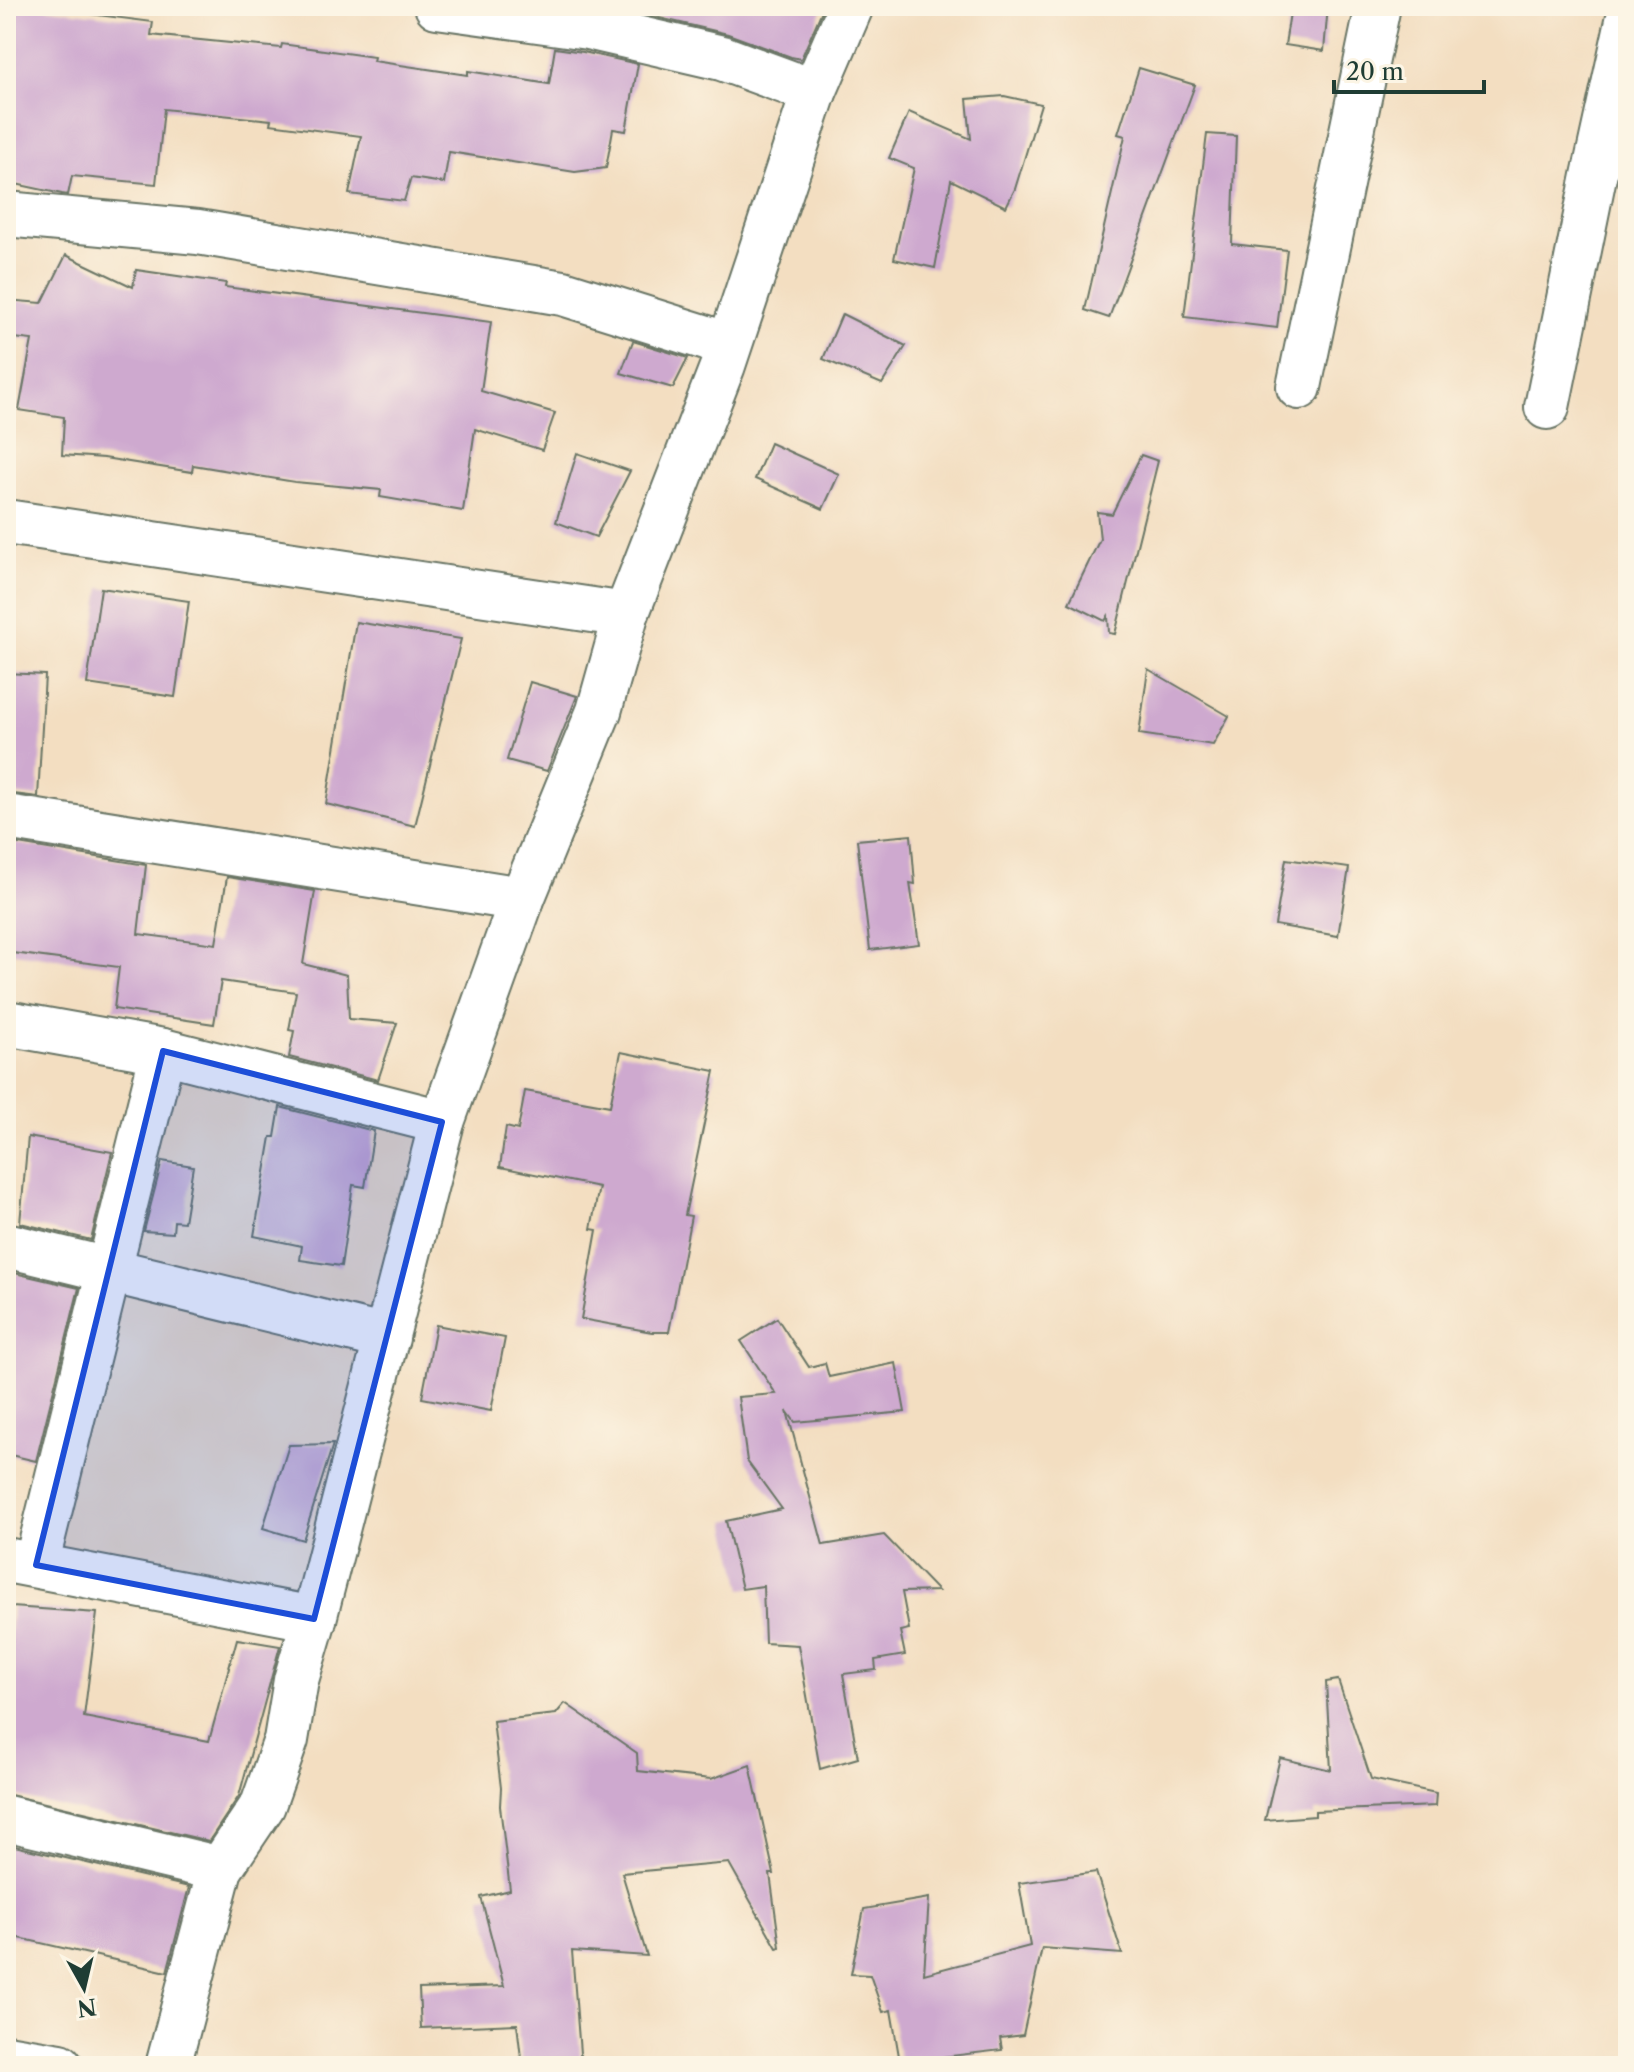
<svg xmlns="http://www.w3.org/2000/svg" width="1634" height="2072" font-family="'Libre Caslon Text',serif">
	<rect width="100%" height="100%" fill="#fcf5e5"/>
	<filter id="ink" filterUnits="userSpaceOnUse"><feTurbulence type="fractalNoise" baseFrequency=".0125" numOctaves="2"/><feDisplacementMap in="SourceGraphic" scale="16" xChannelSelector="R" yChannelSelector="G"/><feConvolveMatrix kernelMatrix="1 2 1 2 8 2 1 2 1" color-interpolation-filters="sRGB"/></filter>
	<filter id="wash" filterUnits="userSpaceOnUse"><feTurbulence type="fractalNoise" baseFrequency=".006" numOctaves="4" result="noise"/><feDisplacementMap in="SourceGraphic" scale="32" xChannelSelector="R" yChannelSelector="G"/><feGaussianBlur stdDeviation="1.8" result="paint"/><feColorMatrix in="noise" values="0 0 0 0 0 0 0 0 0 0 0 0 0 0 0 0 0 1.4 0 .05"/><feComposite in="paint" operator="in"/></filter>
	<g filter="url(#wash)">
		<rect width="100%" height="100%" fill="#f3dec1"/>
		<g id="blocks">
			<g fill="#cea9cf">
				<polygon points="6,6 28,6 153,22 151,35 281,48 282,44 374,57 373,61 468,75 468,71 549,84 555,48 583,52 638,64 626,131 613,129 606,168 575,172 449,152 444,183 411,178 404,201 349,194 361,136 270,124 271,120 164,109 156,184 72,176 68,195 62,194 6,182"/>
				<polygon points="608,6 824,6 801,59 791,57 728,34"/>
				<polygon points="1291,6 1328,6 1324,51 1285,45"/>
				<polygon points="1139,68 1195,85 1109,318 1085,310 1125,136 1118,134"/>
				<polygon points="1004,96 1041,104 1015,189 1006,207 951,180 935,268 894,259 914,168 889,158 909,112 971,139 967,99"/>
				<polygon points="1207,134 1236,136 1232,244 1287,250 1277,328 1184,317"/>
				<polygon points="66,255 133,287 136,270 226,283 225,287 491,322 481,391 555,413 542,450 475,429 463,511 380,497 381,490 295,482 193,465 192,472 104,458 62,455 64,417 19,410 32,340 6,337 6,300 42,303"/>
				<polygon points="842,314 906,346 882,384 823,359"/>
				<polygon points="633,341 688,358 673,388 621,373"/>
				<polygon points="770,443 839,474 823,509 755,479"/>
				<polygon points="577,453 630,471 596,537 556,522"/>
				<polygon points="1141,455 1158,461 1115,634 1109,633 1108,616 1105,621 1069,603 1100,539 1097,512 1112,514"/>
				<polygon points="101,588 189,601 175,697 87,684"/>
				<polygon points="356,622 461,639 415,826 326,804"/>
				<polygon points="1148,669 1229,716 1213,745 1139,734"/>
				<polygon points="6,673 45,675 38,797 6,793"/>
				<polygon points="530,682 577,696 547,771 507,760"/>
				<polygon points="911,835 915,884 910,883 919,944 870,950 857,840"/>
				<polygon points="6,842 146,865 138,934 216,944 227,877 315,891 303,964 347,975 349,1019 397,1023 378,1080 289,1057 294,1031 289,1030 296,992 221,981 214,1024 114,1009 119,967 6,952"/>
				<polygon points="1286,859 1349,868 1338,936 1275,925"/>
				<polygon points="621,1052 715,1071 685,1215 691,1216 669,1332 652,1332 581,1319 597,1230 591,1229 599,1187 500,1167 506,1127 518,1130 525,1091 610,1106"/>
				<polygon points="280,1107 374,1131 365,1187 353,1185 341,1266 300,1260 302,1246 254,1236 271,1137 275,1137"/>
				<polygon points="28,1137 112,1152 91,1240 20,1223"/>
				<polygon points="162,1161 193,1166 184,1222 174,1221 173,1233 144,1231"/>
				<polygon points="6,1271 79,1288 36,1461 6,1454"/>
				<polygon points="777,1318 809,1367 825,1363 829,1377 896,1363 905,1412 795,1422 787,1411 823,1545 884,1535 938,1591 902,1592 909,1629 900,1631 905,1655 875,1660 876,1670 843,1674 858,1758 820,1769 798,1645 765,1643 763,1586 742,1589 726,1521 782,1509 747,1461 738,1397 776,1394 741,1341"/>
				<polygon points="436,1325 505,1338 491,1411 422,1398"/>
				<polygon points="333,1444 303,1540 263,1528 289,1445"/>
				<polygon points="12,1607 97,1613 84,1717 209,1741 237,1639 280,1646 239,1796 209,1841 6,1794 6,1685"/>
				<polygon points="1338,1680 1371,1779 1436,1793 1435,1806 1315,1811 1315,1816 1265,1820 1280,1758 1331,1770 1326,1682"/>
				<polygon points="565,1703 637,1753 638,1771 711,1779 750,1765 774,1874 770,1874 780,1947 777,1948 729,1863 622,1873 647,1956 572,1951 581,2066 522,2066 517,2024 421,2028 419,1989 504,1986 481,1897 510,1890 500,1806 501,1788 493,1721 556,1714"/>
				<polygon points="6,1844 189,1887 167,1972 6,1935"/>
				<polygon points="1096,1872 1122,1954 1042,1948 1023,2035 1000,2038 1002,2050 900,2062 891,2010 883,2012 870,1975 851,1974 864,1909 929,1898 924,1974 1030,1946 1019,1883"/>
			</g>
		</g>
	</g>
	<g filter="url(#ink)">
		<use href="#blocks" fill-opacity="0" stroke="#697565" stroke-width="2"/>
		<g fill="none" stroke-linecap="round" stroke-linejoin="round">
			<g stroke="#697565" stroke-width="48">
				<g id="street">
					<polyline points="437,6 588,27 722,58 814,92"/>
					<polyline points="6,214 198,232 563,293 729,345"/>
					<polyline points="1299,387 1378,6"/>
					<polyline points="1547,407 1594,176 1628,21"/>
					<polyline points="6,522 626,615"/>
					<polyline points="6,817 522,899"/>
					<polyline points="6,1023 163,1051 442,1122"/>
					<polyline points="6,1245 387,1338"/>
					<polyline points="6,1560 314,1619"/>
					<polyline points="36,1565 163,1051"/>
					<polyline points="6,1818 220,1869"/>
					<polyline points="6,2057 60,2066"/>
				</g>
			</g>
			<g stroke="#697565" stroke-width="48">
				<polyline id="secondary" points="168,2066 220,1869 263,1805 286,1740 296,1680 314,1619 442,1122 522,899 599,711 626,615 723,365 814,92 851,6"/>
			</g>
			<use href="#street" stroke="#fff" stroke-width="44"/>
			<use href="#secondary" stroke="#fff" stroke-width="44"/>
		</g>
	</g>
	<path fill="#1d4ed8" fill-opacity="0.2" stroke="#1d4ed8" stroke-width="6" stroke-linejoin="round" d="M163 1051 442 1122 314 1619 36 1565Z"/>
	<rect width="1634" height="2072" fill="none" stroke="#fcf5e5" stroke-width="32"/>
	<g transform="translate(84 1988) rotate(172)" stroke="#fcf5e5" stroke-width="6" paint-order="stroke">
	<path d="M0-6L14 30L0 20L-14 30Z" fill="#1f3d34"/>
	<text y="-12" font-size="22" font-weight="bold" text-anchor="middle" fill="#1f3d34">N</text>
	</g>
	<path d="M1334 80v12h150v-12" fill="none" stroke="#1f3d34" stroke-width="4"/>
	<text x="1346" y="80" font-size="24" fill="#1f3d34" stroke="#fcf5e5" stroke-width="6" paint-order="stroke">20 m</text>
</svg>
